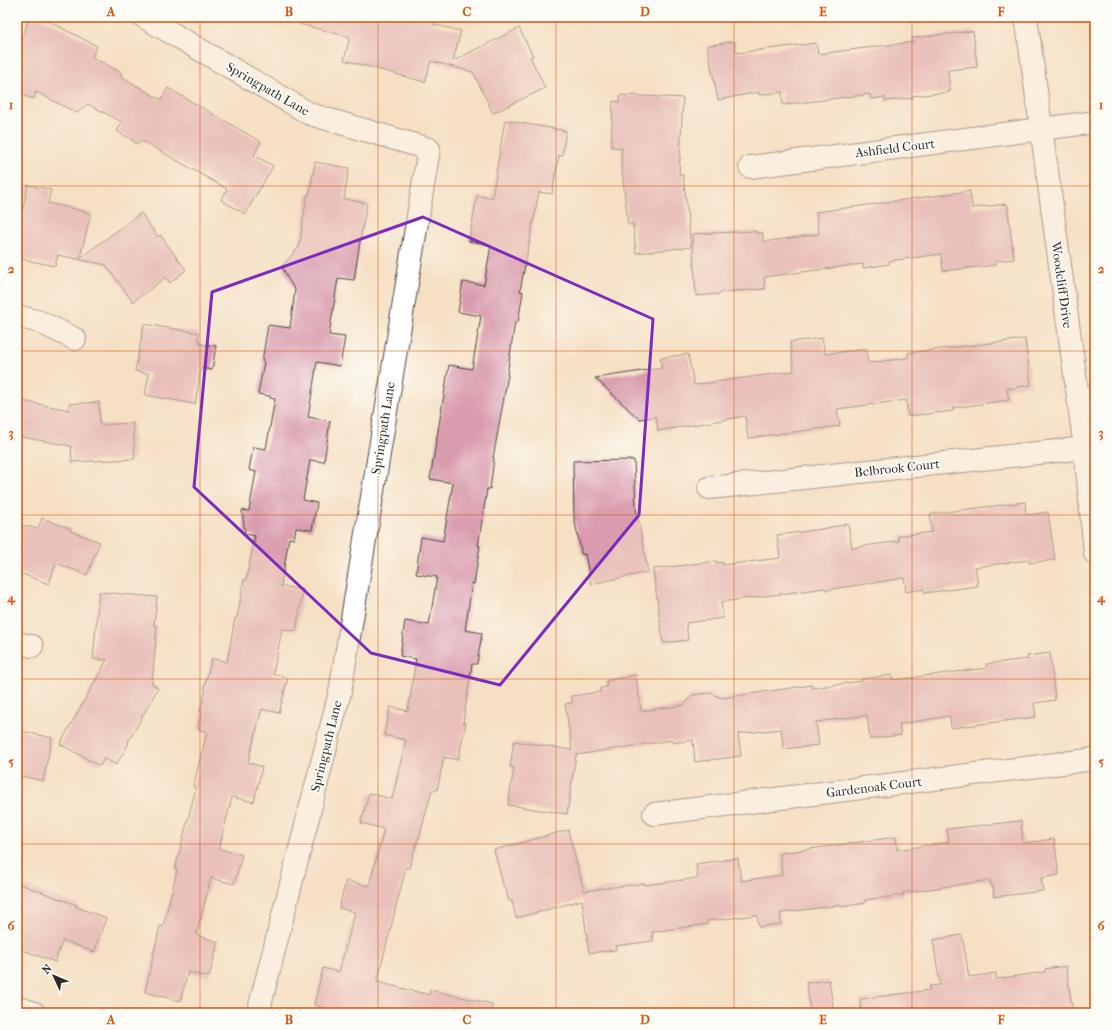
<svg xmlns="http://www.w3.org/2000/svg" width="1112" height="1030" font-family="'IM FELL French Canon',serif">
	<rect width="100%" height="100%" fill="#fdfcf7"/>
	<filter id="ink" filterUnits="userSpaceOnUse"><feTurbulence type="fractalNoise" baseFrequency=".025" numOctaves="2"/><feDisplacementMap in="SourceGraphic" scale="8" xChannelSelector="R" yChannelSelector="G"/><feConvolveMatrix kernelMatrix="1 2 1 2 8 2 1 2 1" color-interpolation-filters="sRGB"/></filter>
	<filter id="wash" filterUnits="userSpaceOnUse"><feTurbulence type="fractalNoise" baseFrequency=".012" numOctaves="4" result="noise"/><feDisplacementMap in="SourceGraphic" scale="16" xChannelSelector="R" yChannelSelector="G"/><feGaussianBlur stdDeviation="0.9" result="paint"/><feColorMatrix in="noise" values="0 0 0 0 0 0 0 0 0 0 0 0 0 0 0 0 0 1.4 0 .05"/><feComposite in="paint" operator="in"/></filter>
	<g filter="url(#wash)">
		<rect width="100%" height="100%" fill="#f5e0c4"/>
		<g id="blocks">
			<g fill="#d99bad">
				<polygon points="29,17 34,17 50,22 97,46 92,57 122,73 120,76 161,100 168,88 261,142 254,155 273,166 245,214 221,200 227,189 141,140 138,144 117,131 122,122 88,104 77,113 36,92 34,99 17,94 17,35 23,37"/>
				<polygon points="300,17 422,17 433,20 433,24 461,31 453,61 519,28 533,56 530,57 545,88 493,113 473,72 431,61 425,82 344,60 350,37 299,24"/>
				<polygon points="973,31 977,67 948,70 950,92 912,96 913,98 885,101 885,97 871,99 870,94 783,105 782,92 759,95 759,92 718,100 707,46 734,41 737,53 816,43 818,54 913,42 912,38"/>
				<polygon points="620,95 683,98 679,176 683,175 691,247 636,253 633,224 628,225 621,161 622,148 611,147 613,101 620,102"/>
				<polygon points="505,120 566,131 562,156 559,155 552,194 539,192 520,291 523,292 518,322 515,321 507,375 508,375 493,458 494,458 490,489 487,489 478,546 480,546 474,584 472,583 465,630 482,633 477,664 472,664 463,723 466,723 458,760 444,757 437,790 432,790 419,838 418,838 409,868 406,867 377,982 429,995 430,990 492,1004 492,1013 329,1013 330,1009 314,1005 323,968 339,972 355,912 339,908 346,881 369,886 384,829 361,823 369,793 392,799 406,740 384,735 390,707 408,711 416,659 400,656 405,621 429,625 437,577 416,574 421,537 443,541 453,483 430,479 449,365 472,369 481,316 458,312 463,282 484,285 491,245 469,241 477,196 492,198"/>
				<polygon points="315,162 349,168 344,199 367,203 361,235 354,280 338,278 329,335 345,337 340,366 317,362 308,417 330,421 324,462 310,460 303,500 317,503 312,530 296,528 294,539 289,538 281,586 303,590 296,631 282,629 273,674 288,678 279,713 262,709 248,762 262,767 254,802 232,797 219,849 242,855 234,884 211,878 196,935 218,942 209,977 188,972 180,1001 145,992 160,926 163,927 177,870 175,869 196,788 193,787 207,732 198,729 202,712 200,711 206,689 204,688 212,658 227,662 235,618 237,618 244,580 246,580 255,536 245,534 242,510 249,511 256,472 249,470 253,447 266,449 275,399 270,398 270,396 258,394 264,362 262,361 268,325 290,328 295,290 288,279 282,266 299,247 307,195 309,196"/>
				<polygon points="28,185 51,190 48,203 91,213 80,258 141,213 158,237 160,235 186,270 170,283 166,277 133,302 106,265 58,255 55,266 17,258 17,233"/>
				<polygon points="970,191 972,208 1007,204 1014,259 996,261 996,265 943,271 941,254 889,261 889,264 863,268 863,264 764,277 765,289 720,292 720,294 696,296 692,234 756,231 756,233 763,233 763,242 819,234 816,212"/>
				<polygon points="144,324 199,333 198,340 200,341 200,344 216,346 212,370 201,368 195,404 145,395 149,374 135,371"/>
				<polygon points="822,338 825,354 866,349 868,363 908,358 908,353 1025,339 1031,385 1007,389 1009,400 952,408 953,411 908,416 906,400 837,409 840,426 748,438 745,416 658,431 656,417 639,419 595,378 662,368 660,358 688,354 694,385 794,371 790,342"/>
				<polygon points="17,400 69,410 69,404 99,402 100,425 133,423 135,459 72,462 71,446 17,436"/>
				<polygon points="634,460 636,508 648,572 591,584 585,554 582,555 574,518 573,461"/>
				<polygon points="1025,502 1026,515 1048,512 1055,560 1029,563 1029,560 975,567 978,586 924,593 924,589 906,592 904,578 826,590 825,588 721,602 723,618 686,623 688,640 663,643 653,569 717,561 717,563 723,562 723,565 780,558 777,535 816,530 848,524 852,548 899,541 898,536 932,532 930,514"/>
				<polygon points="42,518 71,529 70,531 100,542 87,575 56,563 49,584 17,572 17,524 38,529"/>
				<polygon points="99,592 157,597 154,626 157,626 152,684 158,688 128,742 129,743 116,765 104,758 100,766 60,744 107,660 93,659"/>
				<polygon points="1050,653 1055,700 1034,703 1036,717 951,728 950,716 899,724 901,735 870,739 867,715 816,722 819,745 784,749 781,729 738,734 741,756 695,762 693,740 672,743 672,740 576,755 567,814 508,805 514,767 510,767 514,741 572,750 565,704 572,703 571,696 600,692 600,688 607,687 606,681 636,675 641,711 684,705 692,695 710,693 722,698 812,685 812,688 862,681 862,679 892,675 893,680 987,668 986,664 1028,659 1027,656"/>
				<polygon points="17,730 52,738 43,781 17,775"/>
				<polygon points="1021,821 1023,843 1054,839 1059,875 1041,878 1043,891 994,897 993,885 991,886 990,880 903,893 904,895 865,900 865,903 841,907 840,905 780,913 781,924 759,927 757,915 707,921 708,924 652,932 653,941 615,946 616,950 589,953 582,900 516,918 512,901 509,901 505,887 504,888 494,850 568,830 584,891 645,883 645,885 698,878 696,864 738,858 741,881 782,875 780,853 896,837 897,850 949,842 947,829"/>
				<polygon points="17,883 77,905 76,907 106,918 94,952 63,940 55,962 17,948"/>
				<polygon points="962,935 969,977 996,973 996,979 1045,972 1045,969 1066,966 1073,1013 861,1013 860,999 930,990 929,986 940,985 933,940"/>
				<polygon points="829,980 834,1013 811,1013 806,983"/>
			</g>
		</g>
	</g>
	<g filter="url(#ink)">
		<use href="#blocks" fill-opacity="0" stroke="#494642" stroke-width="1"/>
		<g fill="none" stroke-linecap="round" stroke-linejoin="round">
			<g stroke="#494642" stroke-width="24">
				<g id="minor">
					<polyline points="144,17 310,114 429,149 340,692 258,1013"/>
					<polyline points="1026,17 1085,448 1095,553"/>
					<polyline points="750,167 1095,122"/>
					<polyline points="17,316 40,322 75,339"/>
					<polyline points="709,488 1095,447"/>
					<polyline points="17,643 32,646"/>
					<polyline points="654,814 1095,759"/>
					<polyline points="17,1007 34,1013"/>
				</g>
			</g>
			<use href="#minor" stroke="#fff" stroke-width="22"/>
		</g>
	</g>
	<path d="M0 0H1112V1030H0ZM423 217 653 319 639 515 500 685 371 653 194 487 212 292Z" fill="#f5e0c4" fill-opacity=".55" fill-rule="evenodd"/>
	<path fill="none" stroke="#7b2cbf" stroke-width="3" stroke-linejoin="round" d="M423 217 653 319 639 515 500 685 371 653 194 487 212 292Z"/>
	<path fill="none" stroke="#d5540f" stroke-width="1" stroke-opacity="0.55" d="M200 17V1013M378 17V1013M556 17V1013M734 17V1013M912 17V1013M17 186H1095M17 351H1095M17 515H1095M17 679H1095M17 844H1095"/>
	<g text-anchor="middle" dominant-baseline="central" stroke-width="3.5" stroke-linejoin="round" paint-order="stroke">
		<g font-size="13" fill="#2b2b2b" stroke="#fdfcf7">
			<text transform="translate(268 89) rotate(30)">Springpath Lane</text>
			<text transform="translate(895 148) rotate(-7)">Ashfield Court</text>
			<text transform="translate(1062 285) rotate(82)">Woodcliff Drive</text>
			<text transform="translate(383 428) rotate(-81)">Springpath Lane</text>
			<text transform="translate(897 468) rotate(-6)">Belbrook Court</text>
			<text transform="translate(326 746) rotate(-76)">Springpath Lane</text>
			<text transform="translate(874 787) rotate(-7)">Gardenoak Court</text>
		</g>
	</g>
	<rect width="1112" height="1030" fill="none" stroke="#fdfcf7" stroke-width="44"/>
	<g transform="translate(54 976) rotate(314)" stroke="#fdfcf7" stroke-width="3" paint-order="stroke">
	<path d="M0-3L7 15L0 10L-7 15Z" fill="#2b2b2b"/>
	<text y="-6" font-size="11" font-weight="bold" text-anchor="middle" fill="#2b2b2b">N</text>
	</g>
	<rect x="22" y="22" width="1068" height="986" fill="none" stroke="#d5540f" stroke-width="1.5"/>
	<g font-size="13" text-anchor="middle" font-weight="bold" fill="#d5540f">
		<text x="111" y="16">A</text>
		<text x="289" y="16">B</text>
		<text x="467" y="16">C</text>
		<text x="645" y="16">D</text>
		<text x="823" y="16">E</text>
		<text x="1001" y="16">F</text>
		<text x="11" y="109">1</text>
		<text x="1101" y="109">1</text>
		<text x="11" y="273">2</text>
		<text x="1101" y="273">2</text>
		<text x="11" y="437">3</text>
		<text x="1101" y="437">3</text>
		<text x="11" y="602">4</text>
		<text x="1101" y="602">4</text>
		<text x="11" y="766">5</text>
		<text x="1101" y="766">5</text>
		<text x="11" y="930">6</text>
		<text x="1101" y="930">6</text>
		<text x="111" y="1024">A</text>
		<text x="289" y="1024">B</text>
		<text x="467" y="1024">C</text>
		<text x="645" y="1024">D</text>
		<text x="823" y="1024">E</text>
		<text x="1001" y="1024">F</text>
	</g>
</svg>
